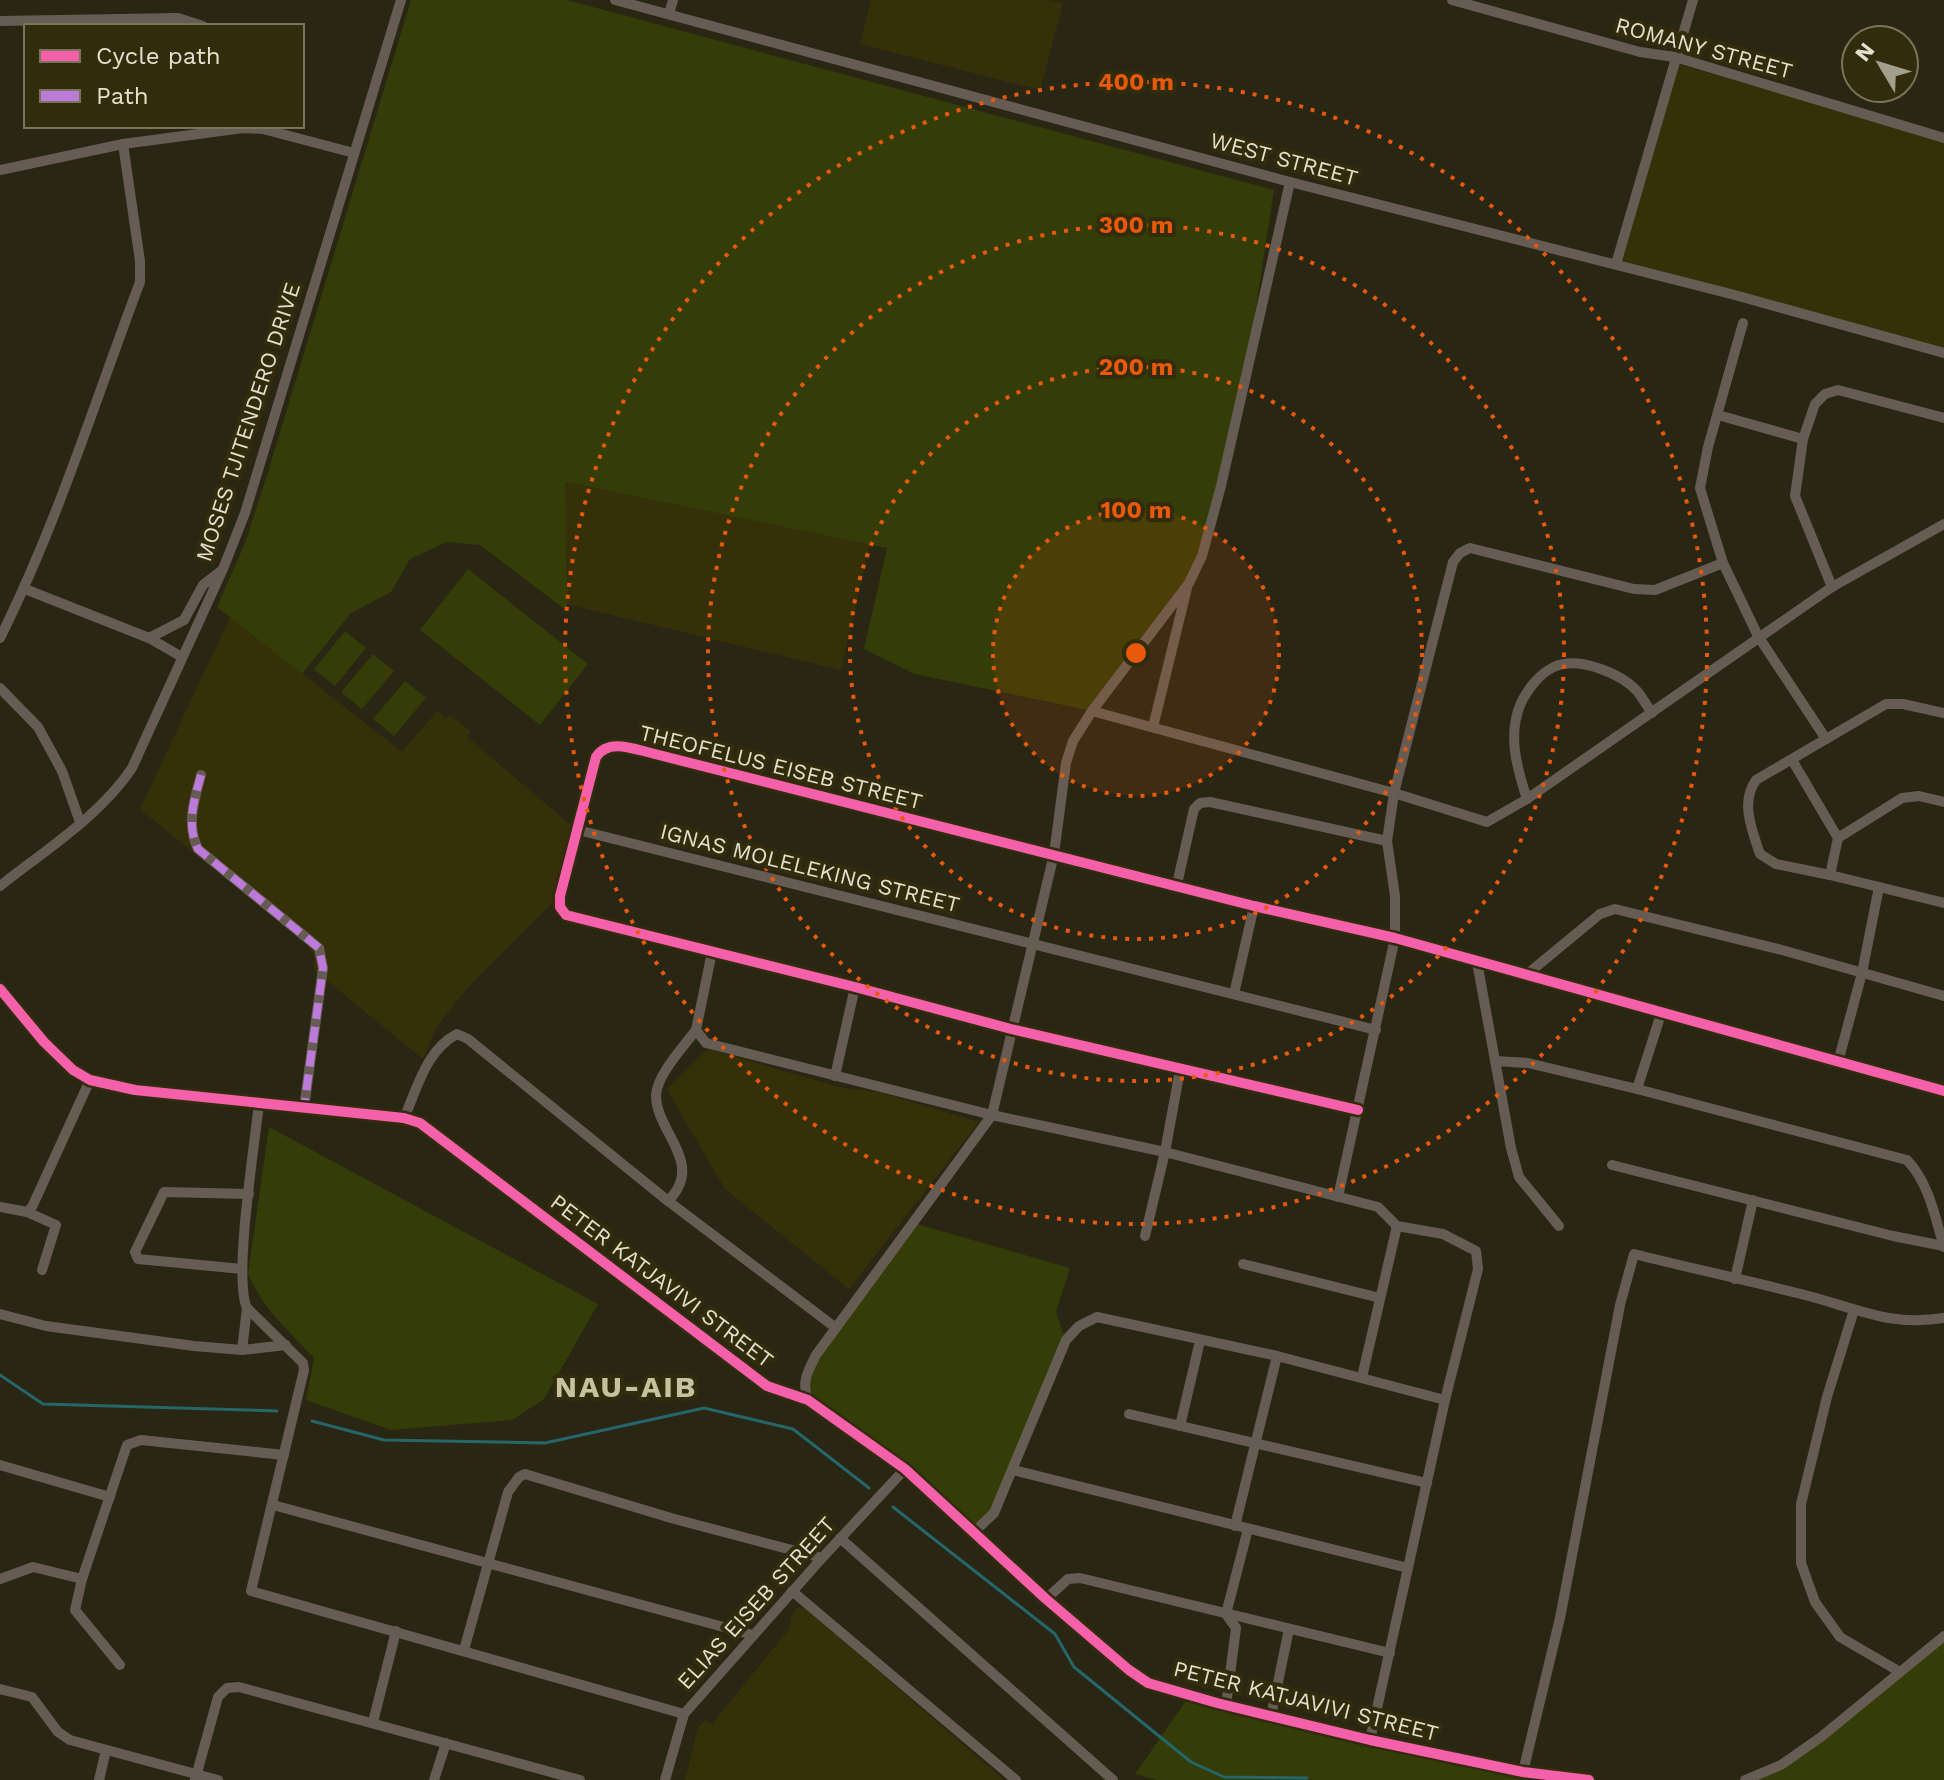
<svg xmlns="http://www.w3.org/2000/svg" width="1944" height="1780" font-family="'Work Sans',sans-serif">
	<rect width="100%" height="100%" fill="#2a2614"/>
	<g fill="#363009">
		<polygon points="871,0 1049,0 1063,3 1040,90 860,44"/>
		<polygon points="1674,63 1944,140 1944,350 1616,264"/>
		<polygon points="564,482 870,544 841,670 566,604"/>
		<polygon points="230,617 402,752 437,711 446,719 450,715 470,731 467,737 573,827 556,899 468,987 436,1028 423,1059 314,970 314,955 307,945 140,809"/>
		<polygon points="708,1049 839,1087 878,1092 979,1122 849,1289 725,1189 667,1090"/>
		<polygon points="797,1608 805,1608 1004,1780 685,1780 698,1727 706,1720 712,1724 790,1628 791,1617"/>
	</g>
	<g fill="#343c07">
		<polygon points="411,0 567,0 1274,190 1244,385 1202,556 1092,711 915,674 864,649 887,548 565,482 567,611 480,545 447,542 410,559 391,592 351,613 302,674 217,607 245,543 268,472"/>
		<polygon points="468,569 588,664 540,725 420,630"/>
		<polygon points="345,631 366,648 335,686 314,669"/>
		<polygon points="373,654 394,671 362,709 341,692"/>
		<polygon points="405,681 426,698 394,736 373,719"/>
		<path d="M269 1127 598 1304 544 1399 512 1420 391 1430 306 1400 314 1358C290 1332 261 1307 248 1273Z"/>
		<polygon points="913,1223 1070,1268 1056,1312 1066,1340 994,1513 975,1531 905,1469 808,1400 805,1380"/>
		<polygon points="1944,1636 1944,1780 1745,1780 1781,1765"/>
		<polygon points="1190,1695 1370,1740 1589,1780 1157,1780 1135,1774"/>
	</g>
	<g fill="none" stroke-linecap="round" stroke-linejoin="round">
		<g stroke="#25666b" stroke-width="3">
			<polyline points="0,1375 43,1404 277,1411"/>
			<polyline points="312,1421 384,1440 545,1443 704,1408 793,1429 869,1488"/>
			<polyline points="893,1507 1055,1634 1074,1667 1191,1762 1224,1777 1307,1778"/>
		</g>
		<g stroke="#665c54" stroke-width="10">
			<polyline points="615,0 1290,182 1731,294 1944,353"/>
			<polyline points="1452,0 1640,52 1675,57 1944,138"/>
			<polyline points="669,14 673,0"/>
			<polyline points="0,21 178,18 203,26"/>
			<polyline points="0,170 123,144 243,128 263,129 354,153"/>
			<polyline points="1616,264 1693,0"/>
			<polyline points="1743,323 1708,447 1700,488 1723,563 1758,636 1826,739"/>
			<polyline points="1718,415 1803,439"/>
			<polyline points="1832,587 1795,496 1803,439 1815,404 1825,394 1838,390 1944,418"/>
			<polyline points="25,589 149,638 182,657"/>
			<path d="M0 638C57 524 95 401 140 282V261L123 144"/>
			<polyline points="149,638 184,620 203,585 221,571"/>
			<polyline points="0,688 38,727 62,771 80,822"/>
			<polyline points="1092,711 1394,793 1487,822 1527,799 1832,587 1944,524"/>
			<polyline points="1153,727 1187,588"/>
			<polyline points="1792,760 1838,838 1830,875 1944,903"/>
			<path d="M201 775C194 801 186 824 198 849L319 948 323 968 304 1108"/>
			<path d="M1527 799C1517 768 1507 735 1521 703 1527 690 1540 673 1554 667 1578 656 1621 673 1638 692 1643 699 1647 706 1652 713"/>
			<polyline points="578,830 1376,1030"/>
			<polyline points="1838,838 1902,798 1919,796 1944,802"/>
			<path d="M1830 875 1776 864 1760 854C1752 830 1740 802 1756 780L1886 704H1903L1944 713"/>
			<polyline points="1177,884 1194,809 1200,803 1210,802 1387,841"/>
			<path d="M0 886C44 851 101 815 132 768L223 569 245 513 401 0"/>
			<polyline points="712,952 696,1030 706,1043 992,1115 1165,1152 1378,1207 1397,1226 1443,1234 1476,1251 1478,1269 1445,1400 1370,1740"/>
			<polyline points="1477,962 1511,1148 1519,1177 1559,1226"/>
			<polyline points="1525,976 1600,914 1615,909 1782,950 1944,996"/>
			<polyline points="0,989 44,1042 73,1070 90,1080 135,1090 404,1118 420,1123 767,1386 808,1400 905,1469 1046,1599 1129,1670 1148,1683 1217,1703 1370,1740 1523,1772 1589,1780"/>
			<polyline points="1234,994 1254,906"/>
			<path d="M1495 1061 1528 1063 1637 1089 1907 1160C1929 1183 1935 1217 1944 1247"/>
			<polyline points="1838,1062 1862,973 1879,887"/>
			<polyline points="835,1076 855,987"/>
			<polyline points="1637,1089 1661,1014"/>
			<path d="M259 1103C255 1143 233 1278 247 1308L303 1363 304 1370 251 1591 684 1714"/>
			<path d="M1358 1110 1011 1029 855 987 566 915 560 907V896L596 757C609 737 636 750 655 754L1254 906 1395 938 1944 1091"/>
			<path d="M404 1118C417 1089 426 1050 457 1034L468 1039 668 1201 836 1328"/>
			<polyline points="1612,1165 1893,1236 1944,1246"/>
			<polyline points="1338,1197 1395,938 1395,896 1387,841 1394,793 1453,562 1460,553 1470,548 1634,589 1655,590 1723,563"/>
			<path d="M668 1201C706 1163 656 1133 656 1095 657 1075 684 1046 696 1030"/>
			<polyline points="0,1207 27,1212 32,1207 90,1080"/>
			<polyline points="27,1212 56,1225 42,1270"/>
			<polyline points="1145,1236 1165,1152 1180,1070"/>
			<polyline points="1243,1264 1380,1298"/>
			<polyline points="242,1269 138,1259 135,1252 164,1192 249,1194"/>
			<polyline points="1735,1279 1753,1200"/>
			<polyline points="1854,1310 1827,1397 1801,1504 1801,1563 1815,1602 1840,1637 1900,1672"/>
			<polyline points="0,1314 46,1326 194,1346 242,1350 286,1345"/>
			<polyline points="242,1350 247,1308"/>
			<polyline points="1362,1377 1397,1226"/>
			<path d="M808 1400C801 1382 808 1371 816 1355L992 1115 1054 854 1066 763 1073 741 1092 711 1189 583 1202 556 1221 486 1290 182"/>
			<polyline points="1129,1414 1427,1483"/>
			<polyline points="1180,1426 1200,1341"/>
			<polyline points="0,1465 110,1497"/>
			<polyline points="1013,1470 1408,1568"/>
			<polyline points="273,1505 753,1635"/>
			<polyline points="1235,1526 1277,1356"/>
			<polyline points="975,1531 994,1513 1066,1340 1079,1326 1097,1317 1277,1356 1445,1400"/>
			<polyline points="840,1538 1113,1780"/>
			<polyline points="0,1579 33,1567 82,1579"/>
			<polyline points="792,1591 1016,1780"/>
			<polyline points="1046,1599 1068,1579 1080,1578 1390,1653"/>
			<polyline points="464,1650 508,1492 519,1477 525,1474 671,1518 822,1558"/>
			<polyline points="120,1665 75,1610 82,1579 127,1445 141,1440 284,1455"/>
			<polyline points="0,1689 32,1697 58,1732 70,1740 218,1780"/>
			<polyline points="1226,1705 1236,1628 1226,1614 1248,1529"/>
			<polyline points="1271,1716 1289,1629"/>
			<polyline points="373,1722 396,1631"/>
			<path d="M1523 1772 1560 1618 1620 1305 1634 1254C1690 1268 1746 1280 1801 1294 1854 1307 1888 1327 1944 1318"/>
			<polyline points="99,1780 106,1750"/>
			<polyline points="195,1780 218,1697 227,1688 239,1687 580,1780"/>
			<polyline points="434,1780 446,1743"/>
			<polyline points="665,1780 684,1714 822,1558 905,1469"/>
			<polyline points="1745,1780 1781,1765 1821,1737 1944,1636"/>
		</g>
		<path stroke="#bd7bd9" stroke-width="8" stroke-dasharray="16 8" stroke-linecap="butt" d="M201 775C194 801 186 824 198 849L319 948 323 968 304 1108"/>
		<g stroke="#322c0c" stroke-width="15">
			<g id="cycleway">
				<polyline points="0,989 44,1042 73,1070 90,1080 135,1090 404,1118 420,1123 767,1386 808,1400 905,1469 1046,1599 1129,1670 1148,1683 1217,1703 1370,1740 1523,1772 1589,1780"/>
				<path d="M1358 1110 1011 1029 855 987 566 915 560 907V896L596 757C609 737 636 750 655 754L1254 906 1395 938 1944 1091"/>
			</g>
		</g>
		<use href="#cycleway" stroke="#f560ab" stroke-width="10"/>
	</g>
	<circle cx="1136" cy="653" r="143" fill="#e8590c" fill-opacity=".12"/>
	<g fill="none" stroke="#e8590c" stroke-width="4" stroke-dasharray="4 8">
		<circle cx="1136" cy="653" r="143"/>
		<circle cx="1136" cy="653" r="286"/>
		<circle cx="1136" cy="653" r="428"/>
		<circle cx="1136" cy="653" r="571"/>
	</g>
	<g text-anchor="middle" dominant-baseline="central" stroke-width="8" stroke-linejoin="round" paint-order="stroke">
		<g font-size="22" fill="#e3e0ce" stroke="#322c0c">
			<text transform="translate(1704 48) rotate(15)">ROMANY STREET</text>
			<text transform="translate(1284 159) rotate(15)">WEST STREET</text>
			<text transform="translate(248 422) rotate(-72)">MOSES TJITENDERO DRIVE</text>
			<text transform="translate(781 767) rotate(14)">THEOFELUS EISEB STREET</text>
			<text transform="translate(810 868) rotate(14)">IGNAS MOLELEKING STREET</text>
			<text transform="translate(662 1281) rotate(37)">PETER KATJAVIVI STREET</text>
			<text transform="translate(756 1603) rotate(-48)">ELIAS EISEB STREET</text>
			<text transform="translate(1306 1701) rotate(14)">PETER KATJAVIVI STREET</text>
		</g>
		<g font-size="30" font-weight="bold" letter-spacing="2" fill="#c7c19d" stroke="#322c0c">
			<text x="626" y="1386">NAU-AIB</text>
		</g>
	</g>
	<circle cx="1136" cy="653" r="12" fill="#e8590c" stroke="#322c0c" stroke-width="4"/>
	<g font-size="24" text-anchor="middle" font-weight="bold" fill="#e8590c" stroke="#322c0c" stroke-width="8" stroke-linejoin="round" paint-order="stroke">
		<text x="1136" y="90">400 m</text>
		<text x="1136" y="233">300 m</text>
		<text x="1136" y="375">200 m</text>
		<text x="1136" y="518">100 m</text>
	</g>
	<rect x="24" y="24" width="280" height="104" fill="#322c0c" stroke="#79745a" stroke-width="2"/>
	<rect x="40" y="50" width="40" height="12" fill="#f560ab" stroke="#79745a" stroke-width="2"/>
	<text x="96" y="64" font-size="24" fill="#e3e0ce">Cycle path</text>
	<rect x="40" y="90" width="40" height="12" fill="#bd7bd9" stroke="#79745a" stroke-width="2"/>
	<text x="96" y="104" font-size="24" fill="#e3e0ce">Path</text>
	<g transform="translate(1880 64) rotate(308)"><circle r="38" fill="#322c0c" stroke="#79745a" stroke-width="2"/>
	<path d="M0-6L14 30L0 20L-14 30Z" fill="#a29f8d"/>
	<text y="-12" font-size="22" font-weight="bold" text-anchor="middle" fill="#e3e0ce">N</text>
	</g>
</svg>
